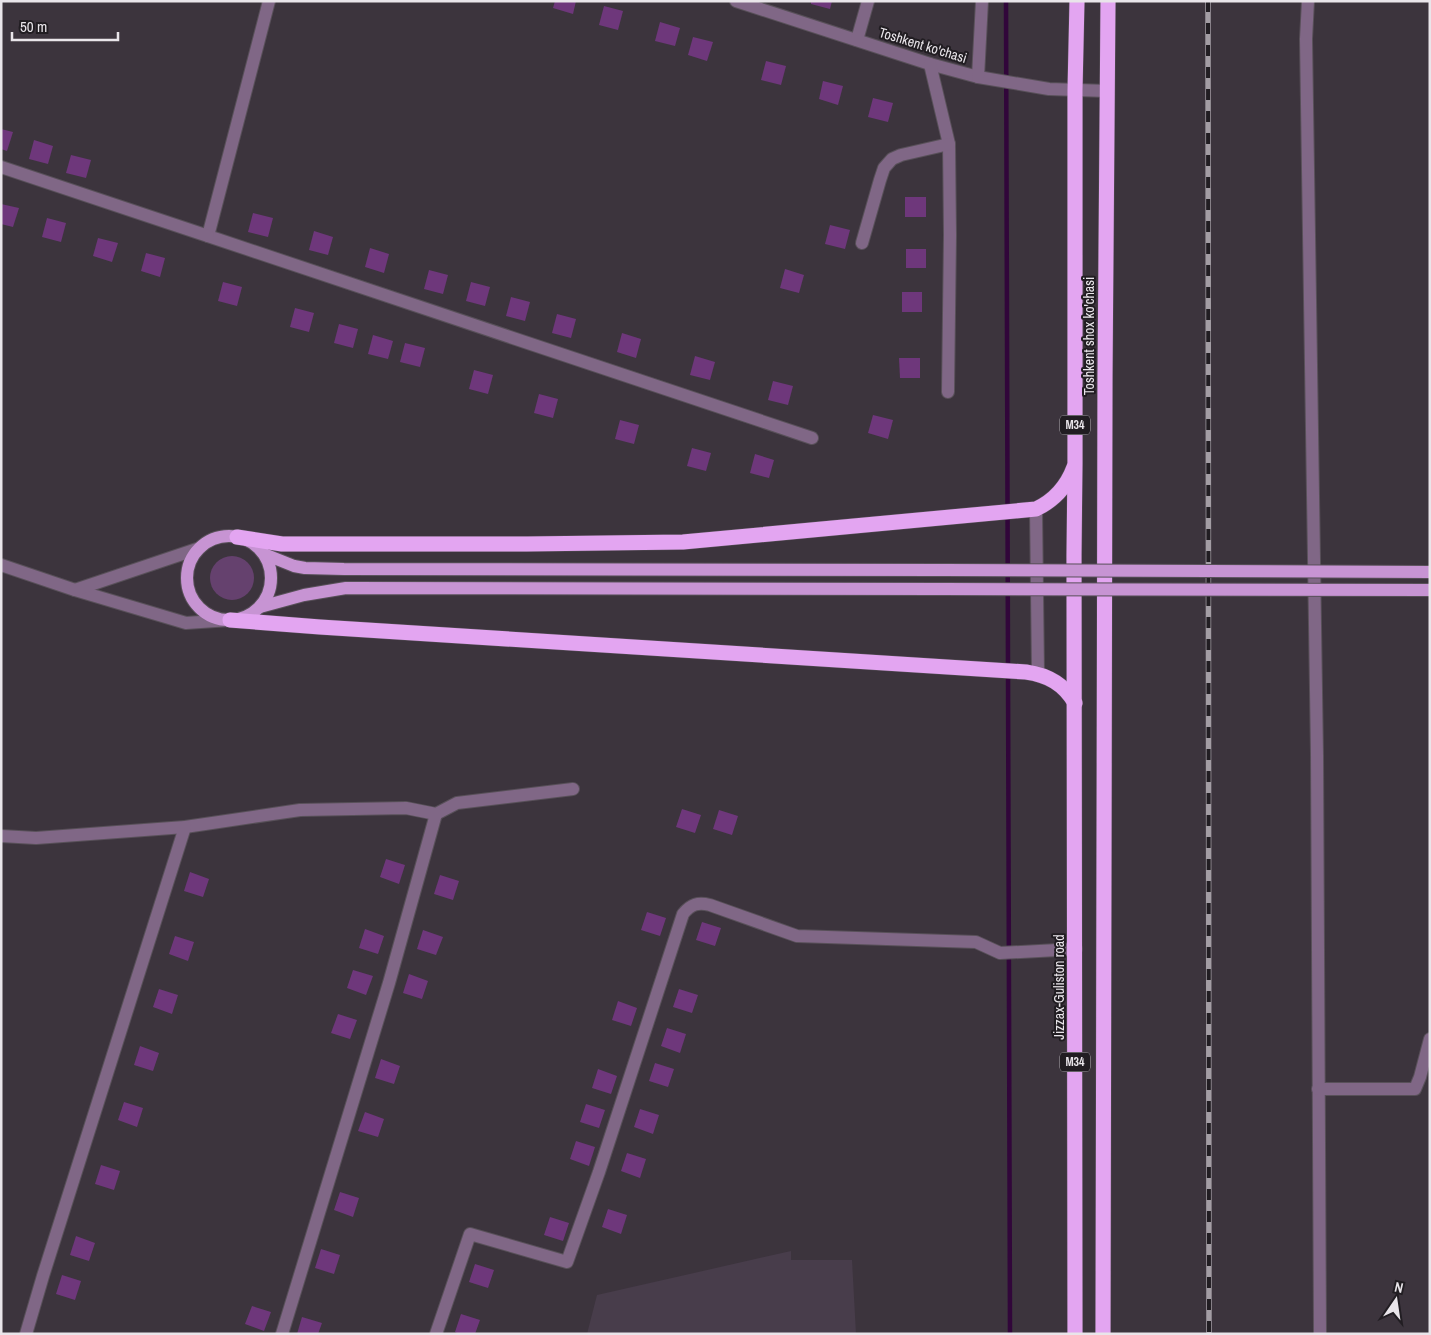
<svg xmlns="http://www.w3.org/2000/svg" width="1431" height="1335" font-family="'Archivo Narrow',sans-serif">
	<rect width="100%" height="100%" fill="#3c343d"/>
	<polygon fill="#483d4b" points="791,1251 791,1260 852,1260 856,1334 587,1334 597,1295"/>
	<circle fill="#65416e" cx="232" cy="578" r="22"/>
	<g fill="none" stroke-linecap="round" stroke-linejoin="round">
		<polyline stroke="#31063a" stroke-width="4.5" points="1006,1 1010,1334"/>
	</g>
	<g fill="#6e377b">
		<polygon points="555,1 576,1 573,14 553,8"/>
		<polygon points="811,1 832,1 830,9 811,4"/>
		<polygon points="604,6 623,11 618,30 599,25"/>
		<polygon points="660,22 680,28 675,46 655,41"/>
		<polygon points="693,37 713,42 707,61 688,55"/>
		<polygon points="766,61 786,66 781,85 761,80"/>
		<polygon points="823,81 843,86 838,105 819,99"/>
		<polygon points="873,98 893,103 888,122 868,117"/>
		<polygon points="1,129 13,132 7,151 1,149"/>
		<polygon points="34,140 53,146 48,164 29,159"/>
		<polygon points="71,155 91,160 86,178 66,173"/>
		<rect x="905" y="197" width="21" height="20"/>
		<polygon points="1,204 19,208 13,227 1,224"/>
		<polygon points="253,213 273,218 268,237 248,232"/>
		<polygon points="47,218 66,223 61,242 42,237"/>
		<polygon points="830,225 850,230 845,249 825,244"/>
		<polygon points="314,231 333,237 328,255 309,250"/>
		<polygon points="98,238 118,243 112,262 93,256"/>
		<polygon points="370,248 389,254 384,273 365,267"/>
		<rect x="906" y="249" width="20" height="19"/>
		<polygon points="146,253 165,258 160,277 141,271"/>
		<polygon points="785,269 804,275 799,293 780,288"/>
		<polygon points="429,270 448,275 443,294 424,289"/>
		<polygon points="223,282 242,287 237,306 218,301"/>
		<polygon points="471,282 490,287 485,306 466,301"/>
		<rect x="902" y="292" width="20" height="20"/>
		<polygon points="511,297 530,302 525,321 506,316"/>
		<polygon points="295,308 314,313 309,332 290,327"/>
		<polygon points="557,314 576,319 571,338 552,333"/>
		<polygon points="339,324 358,329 353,348 334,343"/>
		<polygon points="622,333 641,339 636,358 617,352"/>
		<polygon points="373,335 393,341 388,359 368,354"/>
		<polygon points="405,343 425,348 420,367 400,362"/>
		<polygon points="695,356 715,362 710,380 690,375"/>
		<polygon points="899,358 920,358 920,378 900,378"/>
		<polygon points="474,370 493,375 488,394 469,389"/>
		<polygon points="773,381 793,386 788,405 768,400"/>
		<polygon points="539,394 558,399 553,418 534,413"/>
		<polygon points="873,415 893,420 888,439 868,433"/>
		<polygon points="620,420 639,425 634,444 615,439"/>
		<polygon points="692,448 711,453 706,471 687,466"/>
		<polygon points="755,454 774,460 769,478 750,473"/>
		<polygon points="682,809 701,815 695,833 676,827"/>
		<polygon points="719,810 738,816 732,835 713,829"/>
		<polygon points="386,859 405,865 399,884 380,877"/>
		<polygon points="190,872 209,879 203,897 184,891"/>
		<polygon points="440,875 459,881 453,900 434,894"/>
		<polygon points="647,912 666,918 660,936 641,930"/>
		<polygon points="702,922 721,928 715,946 696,940"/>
		<polygon points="365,929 384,936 378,954 359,948"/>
		<polygon points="423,930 443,937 436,955 417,949"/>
		<polygon points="175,936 194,942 188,961 169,954"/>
		<polygon points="353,970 373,976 366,995 347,988"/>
		<polygon points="409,974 428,981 422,999 403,993"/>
		<polygon points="159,989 178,995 172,1014 153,1007"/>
		<polygon points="679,989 698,995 692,1013 673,1007"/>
		<polygon points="618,1001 637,1008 631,1026 612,1020"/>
		<polygon points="338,1014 357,1020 350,1039 331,1033"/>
		<polygon points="667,1028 686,1034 680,1053 661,1046"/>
		<polygon points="140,1046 159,1053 153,1071 134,1065"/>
		<polygon points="381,1059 400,1066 394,1084 375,1078"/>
		<polygon points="655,1063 674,1069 668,1087 649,1081"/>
		<polygon points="598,1069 617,1076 611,1094 592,1088"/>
		<polygon points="124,1102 143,1108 137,1127 118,1120"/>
		<polygon points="586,1104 605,1110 599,1128 580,1122"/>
		<polygon points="640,1109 659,1115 653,1134 634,1127"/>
		<polygon points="365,1112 384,1119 378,1137 358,1131"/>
		<polygon points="576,1141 595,1147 589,1166 570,1159"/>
		<polygon points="627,1153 646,1159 640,1178 621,1171"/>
		<polygon points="101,1165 120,1171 114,1190 95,1184"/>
		<polygon points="340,1192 359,1198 353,1217 334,1210"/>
		<polygon points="608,1209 627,1215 621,1234 602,1227"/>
		<polygon points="550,1217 569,1223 563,1241 544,1235"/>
		<polygon points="76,1236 95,1243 89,1261 70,1255"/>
		<polygon points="321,1249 340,1255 334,1274 315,1268"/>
		<polygon points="475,1264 494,1270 488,1288 469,1282"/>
		<polygon points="62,1275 81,1281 75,1300 56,1294"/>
		<polygon points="252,1306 271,1312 264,1331 245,1324"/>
		<polygon points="461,1314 480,1320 475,1334 459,1334 455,1332"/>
		<polygon points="302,1317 322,1323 318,1334 297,1334"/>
	</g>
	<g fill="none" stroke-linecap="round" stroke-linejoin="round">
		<g stroke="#585059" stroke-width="14">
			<g id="minor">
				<polyline points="269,1 208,236 812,438"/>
				<polyline points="736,1 930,64 978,77 1049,89 1107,91"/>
				<polyline points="1308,1 1306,39 1317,755 1320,1334"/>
				<polyline points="857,40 868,1"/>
				<polyline points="930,64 949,144 950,235 948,392"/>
				<polyline points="978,77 982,1"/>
				<polyline points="1,167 208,236"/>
				<polyline points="862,243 880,180 884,168 892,159 901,155 949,144"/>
				<polyline points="1036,509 1038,673"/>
				<polyline points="1,565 75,590 186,623 230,620"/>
				<polyline points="75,590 200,548"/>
				<polyline points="1,836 36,838 185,827 300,810 406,808 436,814 457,803 573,789"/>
				<polyline points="1318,1089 1415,1089 1420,1077 1430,1039"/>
				<polyline points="26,1334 43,1276 185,827"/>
				<polyline points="282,1334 389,983 436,814"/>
				<path d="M436 1334 470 1234 567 1262 599 1172 683 914C691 904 698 902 710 905L797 936 976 942 1000 953 1076 949"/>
			</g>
		</g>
		<g stroke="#585059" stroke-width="14">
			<g id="major">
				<circle cx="229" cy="578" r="42"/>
				<polyline points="264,554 294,566 305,568 344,569 943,570"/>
				<polyline points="260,607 304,595 346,588 943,589"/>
			</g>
		</g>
		<g stroke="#585059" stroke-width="16">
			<g id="highway">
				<path d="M237 537 282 544H527L683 542 1036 509C1055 500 1067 486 1074 467"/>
				<path d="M230 620 320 627 1026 672C1048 675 1064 684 1075 703"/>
				<polyline points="1075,1334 1074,555 1075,464 1075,90 1077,1"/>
				<polyline points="1103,1334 1105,377 1108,1"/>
			</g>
		</g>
		<use href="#minor" stroke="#806786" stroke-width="12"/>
		<use href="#major" stroke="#c794d3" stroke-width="12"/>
		<use href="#highway" stroke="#e3a5f1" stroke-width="15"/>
		<g stroke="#a39da4" stroke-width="5.5">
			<polyline id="rail" points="1208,1 1209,1334"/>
		</g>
		<use href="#rail" stroke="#211d22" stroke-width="4" stroke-dasharray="11" stroke-linecap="butt"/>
		<g stroke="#585059" stroke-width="14" stroke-linecap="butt">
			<g id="major-bridge">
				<polyline points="943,570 1430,572"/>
				<polyline points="943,589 1430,590"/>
			</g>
		</g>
		<use href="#major-bridge" stroke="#c794d3" stroke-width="12"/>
	</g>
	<g text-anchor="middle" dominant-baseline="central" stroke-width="4" stroke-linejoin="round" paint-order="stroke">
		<g fill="#211d22" stroke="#ada9ae" stroke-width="1">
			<rect x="1060" y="415.5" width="30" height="19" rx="4"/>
			<rect x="1060" y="1052.5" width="30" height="19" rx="4"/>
		</g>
		<g font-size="12" font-weight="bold" fill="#e9e5ea">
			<text x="1075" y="425">M34</text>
			<text x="1075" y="1062">M34</text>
		</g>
		<g font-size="14" fill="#e9e5ea" stroke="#211d22">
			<text transform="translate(923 45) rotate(17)">Toshkent ko'chasi</text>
			<text transform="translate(1089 336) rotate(-90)">Toshkent shox ko'chasi</text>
			<text transform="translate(1059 987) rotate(-90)">Jizzax-Guliston road</text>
		</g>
	</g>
	<rect width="1431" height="1335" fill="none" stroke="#e9e5ea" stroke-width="5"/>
	<g transform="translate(1396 1300) rotate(13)" stroke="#211d22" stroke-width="4" paint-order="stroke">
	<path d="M0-4L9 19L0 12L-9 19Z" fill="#e9e5ea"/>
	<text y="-8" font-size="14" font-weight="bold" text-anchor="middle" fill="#e9e5ea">N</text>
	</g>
	<path d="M12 32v8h106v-8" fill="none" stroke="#e9e5ea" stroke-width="2.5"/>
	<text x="20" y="32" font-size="15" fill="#e9e5ea" stroke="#211d22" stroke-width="4" paint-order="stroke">50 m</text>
</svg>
